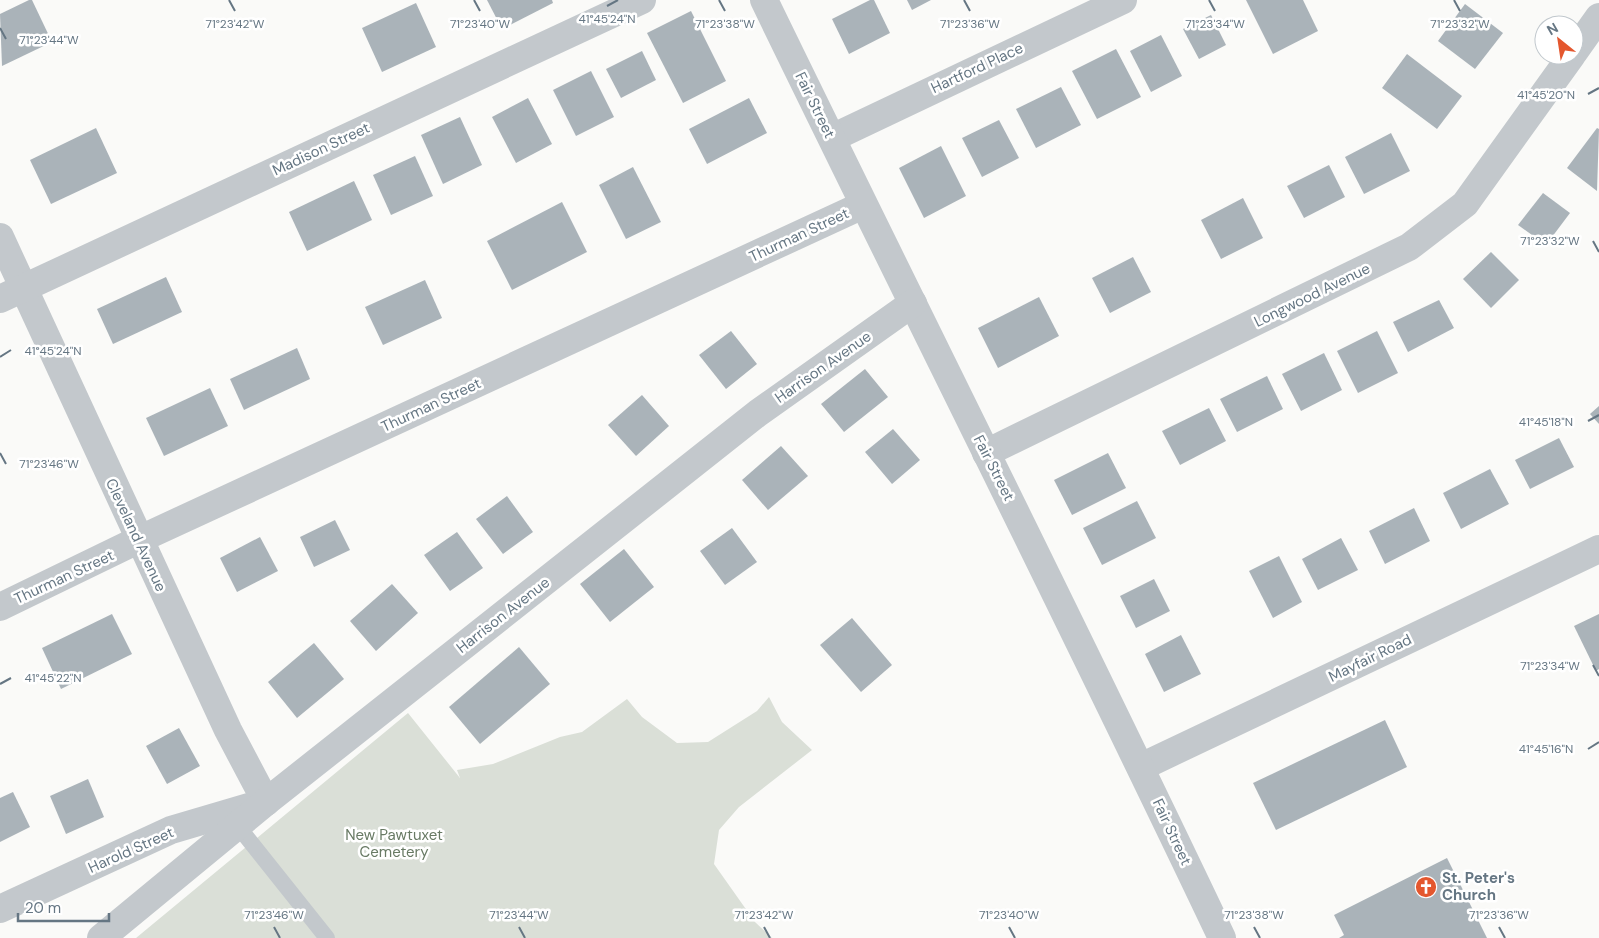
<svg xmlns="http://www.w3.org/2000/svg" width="1599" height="938" font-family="'DM Sans',sans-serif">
	<rect width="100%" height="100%" fill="#fafaf8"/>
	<polygon fill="#dadfd7" points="769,697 782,722 812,750 739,807 719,830 714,864 755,922 772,938 136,938 408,713 460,778 457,770 493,764 560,737 582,732 627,699 642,717 677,743 708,742 757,711"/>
	<g fill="#aab3b9">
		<polygon points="29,0 32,0 52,42 2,66 0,14"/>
		<polygon points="487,0 552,0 553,3 502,29"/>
		<polygon points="870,0 874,0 890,33 849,54 832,19"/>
		<polygon points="907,0 931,0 912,10"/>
		<polygon points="1246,0 1303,0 1318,31 1273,54"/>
		<polygon points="416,3 436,47 382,72 362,28"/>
		<polygon points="1465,4 1503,33 1475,69 1438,41"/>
		<polygon points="691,11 726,81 683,103 647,33"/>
		<polygon points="1211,15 1226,45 1199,59 1183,29"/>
		<polygon points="1161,35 1182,76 1151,92 1130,51"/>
		<polygon points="1116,49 1141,97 1097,119 1072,71"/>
		<polygon points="642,51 656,80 621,98 606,69"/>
		<polygon points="1407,54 1462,96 1437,129 1382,88"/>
		<polygon points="591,71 614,117 576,136 553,90"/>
		<polygon points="1061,87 1081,125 1036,148 1016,109"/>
		<polygon points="528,98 552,144 516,163 492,117"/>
		<polygon points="749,98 767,133 707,164 689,129"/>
		<polygon points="460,117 482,165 443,184 421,135"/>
		<polygon points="999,120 1019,158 982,177 962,138"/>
		<polygon points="96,128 117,173 51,204 30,160"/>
		<polygon points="1597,128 1599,129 1597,191 1567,168"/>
		<polygon points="1391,133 1410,171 1364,194 1345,157"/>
		<polygon points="941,146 966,196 924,218 899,168"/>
		<polygon points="415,156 433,196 391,215 373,175"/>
		<polygon points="1329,165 1345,197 1304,218 1287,186"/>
		<polygon points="633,167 661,222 626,239 599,185"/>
		<polygon points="354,181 372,220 307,251 289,212"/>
		<polygon points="1543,193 1570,213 1546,245 1518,225"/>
		<polygon points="1243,198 1263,238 1221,259 1201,220"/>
		<polygon points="562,202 587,252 512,290 487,241"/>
		<polygon points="1491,252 1519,280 1491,308 1463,279"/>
		<polygon points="1133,257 1151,292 1110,313 1092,278"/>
		<polygon points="166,277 182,312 113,344 97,309"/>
		<polygon points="425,280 442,318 383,345 365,307"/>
		<polygon points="1039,297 1059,336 998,368 978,328"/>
		<polygon points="1439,300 1454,328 1408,352 1393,322"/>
		<polygon points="731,331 757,364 726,389 699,355"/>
		<polygon points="1377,331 1398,373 1358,393 1337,351"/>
		<polygon points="297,348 310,379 244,410 230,379"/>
		<polygon points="1324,353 1342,390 1301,411 1282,374"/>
		<polygon points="865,369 888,397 844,432 821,404"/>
		<polygon points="1267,376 1283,409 1237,432 1220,399"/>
		<polygon points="210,388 228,426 164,456 146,418"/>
		<polygon points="642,395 669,426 636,456 608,425"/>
		<polygon points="1599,406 1599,424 1590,414"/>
		<polygon points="1209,408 1226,441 1180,465 1162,431"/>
		<polygon points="893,429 920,460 892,484 865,452"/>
		<polygon points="1559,438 1574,467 1530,489 1515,460"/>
		<polygon points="781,446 808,476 768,510 742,480"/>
		<polygon points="1108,453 1126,488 1072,515 1054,480"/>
		<polygon points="1490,469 1509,504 1461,529 1443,493"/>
		<polygon points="507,496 533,532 503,554 476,519"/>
		<polygon points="1137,501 1156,538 1102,565 1083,528"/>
		<polygon points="1414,508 1430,541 1385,564 1369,531"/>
		<polygon points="335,520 350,550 314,567 300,537"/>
		<polygon points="732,528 757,562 725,585 700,551"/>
		<polygon points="457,532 483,568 450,591 424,555"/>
		<polygon points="260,537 278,571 237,592 220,558"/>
		<polygon points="1341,538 1358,570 1318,590 1302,559"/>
		<polygon points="624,549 654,587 610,622 580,584"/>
		<polygon points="1279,556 1302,602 1273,618 1249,571"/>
		<polygon points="1154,579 1170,611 1136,628 1120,596"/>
		<polygon points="392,584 418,613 376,651 350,621"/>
		<polygon points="112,614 132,654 61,689 42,648"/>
		<polygon points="1599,614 1599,669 1596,671 1574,626"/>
		<polygon points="852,618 892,665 861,692 820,645"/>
		<polygon points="1181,635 1201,674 1164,692 1145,654"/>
		<polygon points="314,643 344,679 297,718 268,682"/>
		<polygon points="519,647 550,684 480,744 449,707"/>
		<polygon points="1385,720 1407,767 1276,830 1253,783"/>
		<polygon points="179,728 200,766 167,784 146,746"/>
		<polygon points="88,779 104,817 66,834 50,796"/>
		<polygon points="13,792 30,827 0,842 0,798"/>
		<polygon points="1447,858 1487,938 1339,938 1344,935 1334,915"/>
	</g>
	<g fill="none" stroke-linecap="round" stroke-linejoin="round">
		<polyline stroke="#c3c8cc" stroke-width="16" points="237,825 327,938"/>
		<g stroke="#c3c8cc" stroke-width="28">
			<polyline points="1574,52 1599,17"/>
			<polyline points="832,138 1123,0"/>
			<polyline points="0,237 228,730 266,802 171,830 0,909"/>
			<polyline points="0,299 642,0"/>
			<polyline points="986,453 1409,247 1465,204 1572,55"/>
			<polyline points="0,607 138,540 863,205"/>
			<polyline points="1141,767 1599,549"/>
		</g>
		<g stroke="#c3c8cc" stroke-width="28">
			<path d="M764 0C916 313 1073 624 1222 938"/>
			<polyline points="101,938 266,802 758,413 913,303"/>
		</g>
	</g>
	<path fill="none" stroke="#657683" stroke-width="2" d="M229 0 235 11M474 0 480 11M719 0 725 11M964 0 970 11M1209 0 1215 11M1454 0 1460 11M607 6 618 0M0 28 6 39M1588 94 1599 88M1593 241 1599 252M0 357 11 350M1588 421 1599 415M0 453 6 464M1593 665 1599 676M0 684 11 678M1588 749 1599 742M274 927 280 938M519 927 525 938M764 927 770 938M1009 927 1015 938M1254 927 1260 938M1499 927 1505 938"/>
	<defs>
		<g id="church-disc" transform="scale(1.125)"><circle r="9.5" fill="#e4572e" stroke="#fff"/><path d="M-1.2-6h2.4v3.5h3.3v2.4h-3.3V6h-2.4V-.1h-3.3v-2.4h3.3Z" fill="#fff"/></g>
	</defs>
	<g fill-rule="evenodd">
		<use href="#church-disc" x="1426" y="887"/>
	</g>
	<g text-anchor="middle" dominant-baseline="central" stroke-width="5" stroke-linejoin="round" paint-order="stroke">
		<g font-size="15" fill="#657683" stroke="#fff">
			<text transform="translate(977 68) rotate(-25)">Hartford Place</text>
			<text transform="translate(815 105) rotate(64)">Fair Street</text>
			<text transform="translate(321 149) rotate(-25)">Madison Street</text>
			<text transform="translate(799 235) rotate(-25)">Thurman Street</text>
			<text transform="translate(1312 295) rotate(-26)">Longwood Avenue</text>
			<text transform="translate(823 367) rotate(-35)">Harrison Avenue</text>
			<text transform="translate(431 405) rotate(-25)">Thurman Street</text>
			<text transform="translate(994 468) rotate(63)">Fair Street</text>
			<text transform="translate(136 535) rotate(65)">Cleveland Avenue</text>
			<text transform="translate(64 577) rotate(-25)">Thurman Street</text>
			<text transform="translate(503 615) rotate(-38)">Harrison Avenue</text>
			<text transform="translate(1370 658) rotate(-26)">Mayfair Road</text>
			<text transform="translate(1172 832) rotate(65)">Fair Street</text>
			<text transform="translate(131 850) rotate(-24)">Harold Street</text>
		</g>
		<g font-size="15" fill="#687a64" stroke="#fff">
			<text x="394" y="835">New Pawtuxet<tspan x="394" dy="17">Cemetery</tspan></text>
		</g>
		<g font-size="15" font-weight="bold" fill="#657683" stroke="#fff" text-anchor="start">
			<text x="1442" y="878">St. Peter's<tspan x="1442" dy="17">Church</tspan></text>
		</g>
	</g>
	<g font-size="12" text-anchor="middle" fill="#657683" stroke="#fff" stroke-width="5" stroke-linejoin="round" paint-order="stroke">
		<text x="607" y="23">41°45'24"N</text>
		<text x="1215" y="28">71°23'34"W</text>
		<text x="235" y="28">71°23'42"W</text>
		<text x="480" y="28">71°23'40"W</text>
		<text x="725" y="28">71°23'38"W</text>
		<text x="970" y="28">71°23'36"W</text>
		<text x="1460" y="28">71°23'32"W</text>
		<text x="49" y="44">71°23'44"W</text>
		<text x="1546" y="99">41°45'20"N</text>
		<text x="1550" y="245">71°23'32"W</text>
		<text x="53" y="355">41°45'24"N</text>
		<text x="1546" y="426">41°45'18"N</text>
		<text x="49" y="468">71°23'46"W</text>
		<text x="1550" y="670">71°23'34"W</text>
		<text x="53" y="682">41°45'22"N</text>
		<text x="1546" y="753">41°45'16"N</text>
		<text x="274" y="919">71°23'46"W</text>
		<text x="519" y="919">71°23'44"W</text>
		<text x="764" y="919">71°23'42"W</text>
		<text x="1009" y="919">71°23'40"W</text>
		<text x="1254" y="919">71°23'38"W</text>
		<text x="1499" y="919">71°23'36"W</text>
	</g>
	<g transform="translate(1559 40) rotate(330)"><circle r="24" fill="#ffffff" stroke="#c1c8cd"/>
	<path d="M0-4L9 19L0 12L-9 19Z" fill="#e4572e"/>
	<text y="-8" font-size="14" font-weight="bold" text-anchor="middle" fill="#657683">N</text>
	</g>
	<path d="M18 913v8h91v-8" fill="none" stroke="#657683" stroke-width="2.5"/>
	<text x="25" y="913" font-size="15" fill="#657683" stroke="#ffffff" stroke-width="4" paint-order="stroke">20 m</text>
</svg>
